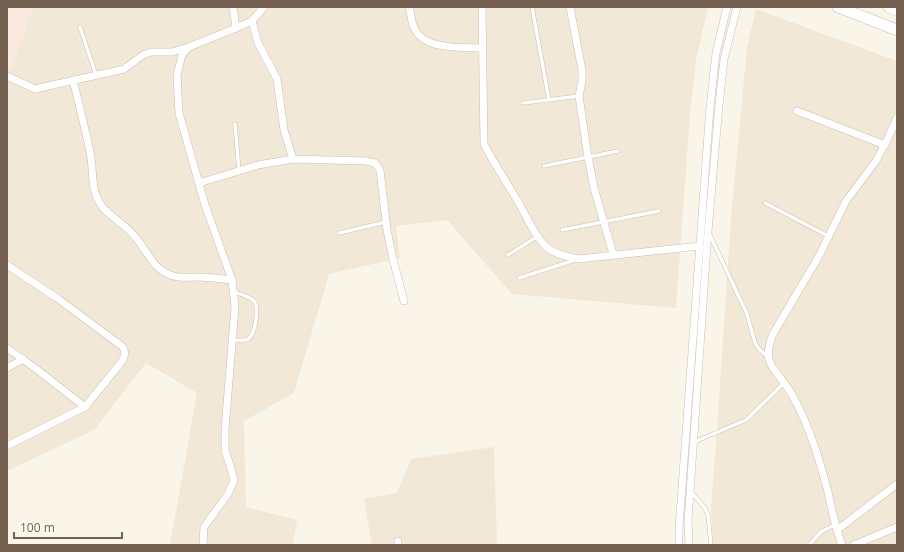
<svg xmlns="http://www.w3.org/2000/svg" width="904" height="552" font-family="'Open Sans',sans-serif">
	<rect width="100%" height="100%" fill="#faf5e9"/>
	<g fill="#f1e8d8">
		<polygon points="33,7 708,7 696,60 690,114 676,308 512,294 447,220 396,226 400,258 329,274 294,393 244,421 246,507 297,520 293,545 170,545 197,393 146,363 94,430 7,471 7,68 11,70"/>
		<polygon points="756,9 897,61 897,545 713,545 711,509 717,429 731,218 747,47"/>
		<polygon points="494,447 497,545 372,545 364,499 397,493 411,459"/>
	</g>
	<polygon fill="#f9e9de" points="7,7 33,7 11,70 7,68"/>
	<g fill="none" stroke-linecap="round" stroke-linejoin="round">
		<g stroke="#ccbeb0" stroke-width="4.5">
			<g id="service">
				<polyline points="532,7 549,100"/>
				<polyline points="80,27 96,75"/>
				<polyline points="523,103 579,96"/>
				<polyline points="235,124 239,171"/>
				<polyline points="544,166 618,151"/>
				<polyline points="765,203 828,236"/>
				<polyline points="562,230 659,211"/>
				<polyline points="339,233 386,222"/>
				<polyline points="709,233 747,314 755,343 759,349 768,357"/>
				<polyline points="508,255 538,236"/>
				<polyline points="519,278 575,260"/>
				<path d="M233 340C237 340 245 341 248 339 256 334 259 306 254 301 249 296 240 294 234 292"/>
				<polyline points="694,442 746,420 784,383"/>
				<polyline points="691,492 705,508 708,515 711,545"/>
				<polyline points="809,545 822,531 835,525"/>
			</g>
		</g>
		<g stroke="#ccbeb0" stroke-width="8">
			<g id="minor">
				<path d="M409 7C411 13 411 20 413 25 421 51 461 47 483 48"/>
				<path d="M482 7 484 144C494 164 506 181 517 200 527 216 534 237 549 249 558 255 568 257 578 259L700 246"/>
				<polyline points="570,7 582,70 582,81 579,96 587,151 594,188 613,254"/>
				<polyline points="252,21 258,43 277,79 284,130 293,159"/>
				<polyline points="236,28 252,21 264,7"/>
				<polyline points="7,76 35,89 124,69 143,55 151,52 172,52 189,47"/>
				<path d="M73 80C79 104 85 128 90 152 94 170 90 189 101 205 108 216 127 225 136 238 147 251 152 267 168 274 177 279 188 277 198 277 209 277 221 279 232 280"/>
				<polyline points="797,111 885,145"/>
				<polyline points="199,183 258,165 293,159 366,161 375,163 380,170 387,230 393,259 404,301"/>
				<polyline points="7,265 57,298 123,347 125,353 123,360 85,407 7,446"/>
				<polyline points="7,348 35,368 85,407"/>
				<polyline points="7,368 23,359"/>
				<polyline points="837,530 897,484"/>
				<polyline points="398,541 398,545"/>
				<polyline points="203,545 204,527 228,494 234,480 230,465 225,451 225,429 235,307 232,280 205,205 179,113 177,75 182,55 189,47 236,28 233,7"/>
				<polyline points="679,545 679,529 710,107 716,53 727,7"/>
				<polyline points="689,545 688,521 708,231 719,105 724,59 737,7"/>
				<path d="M842 545C835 528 832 510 828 492 820 461 807 418 789 390 774 366 761 365 773 334L819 256 846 201 876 161 888 138 897 118"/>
				<polyline points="854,545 897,527"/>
			</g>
		</g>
		<g stroke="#cebfad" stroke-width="12">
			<g id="secondary">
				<polyline points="838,7 897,30"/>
				<polyline points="889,7 897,10"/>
			</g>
		</g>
		<use href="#service" stroke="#fff" stroke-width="3.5"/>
		<use href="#minor" stroke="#fff" stroke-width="7"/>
		<use href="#secondary" stroke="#fff" stroke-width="11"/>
	</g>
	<rect width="904" height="552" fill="none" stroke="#725f4f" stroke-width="16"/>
	<path d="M14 532v6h108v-6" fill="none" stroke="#725f4f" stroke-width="2"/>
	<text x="20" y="532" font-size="12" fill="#725f4f" stroke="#fdf9ef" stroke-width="3" paint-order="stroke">100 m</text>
</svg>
